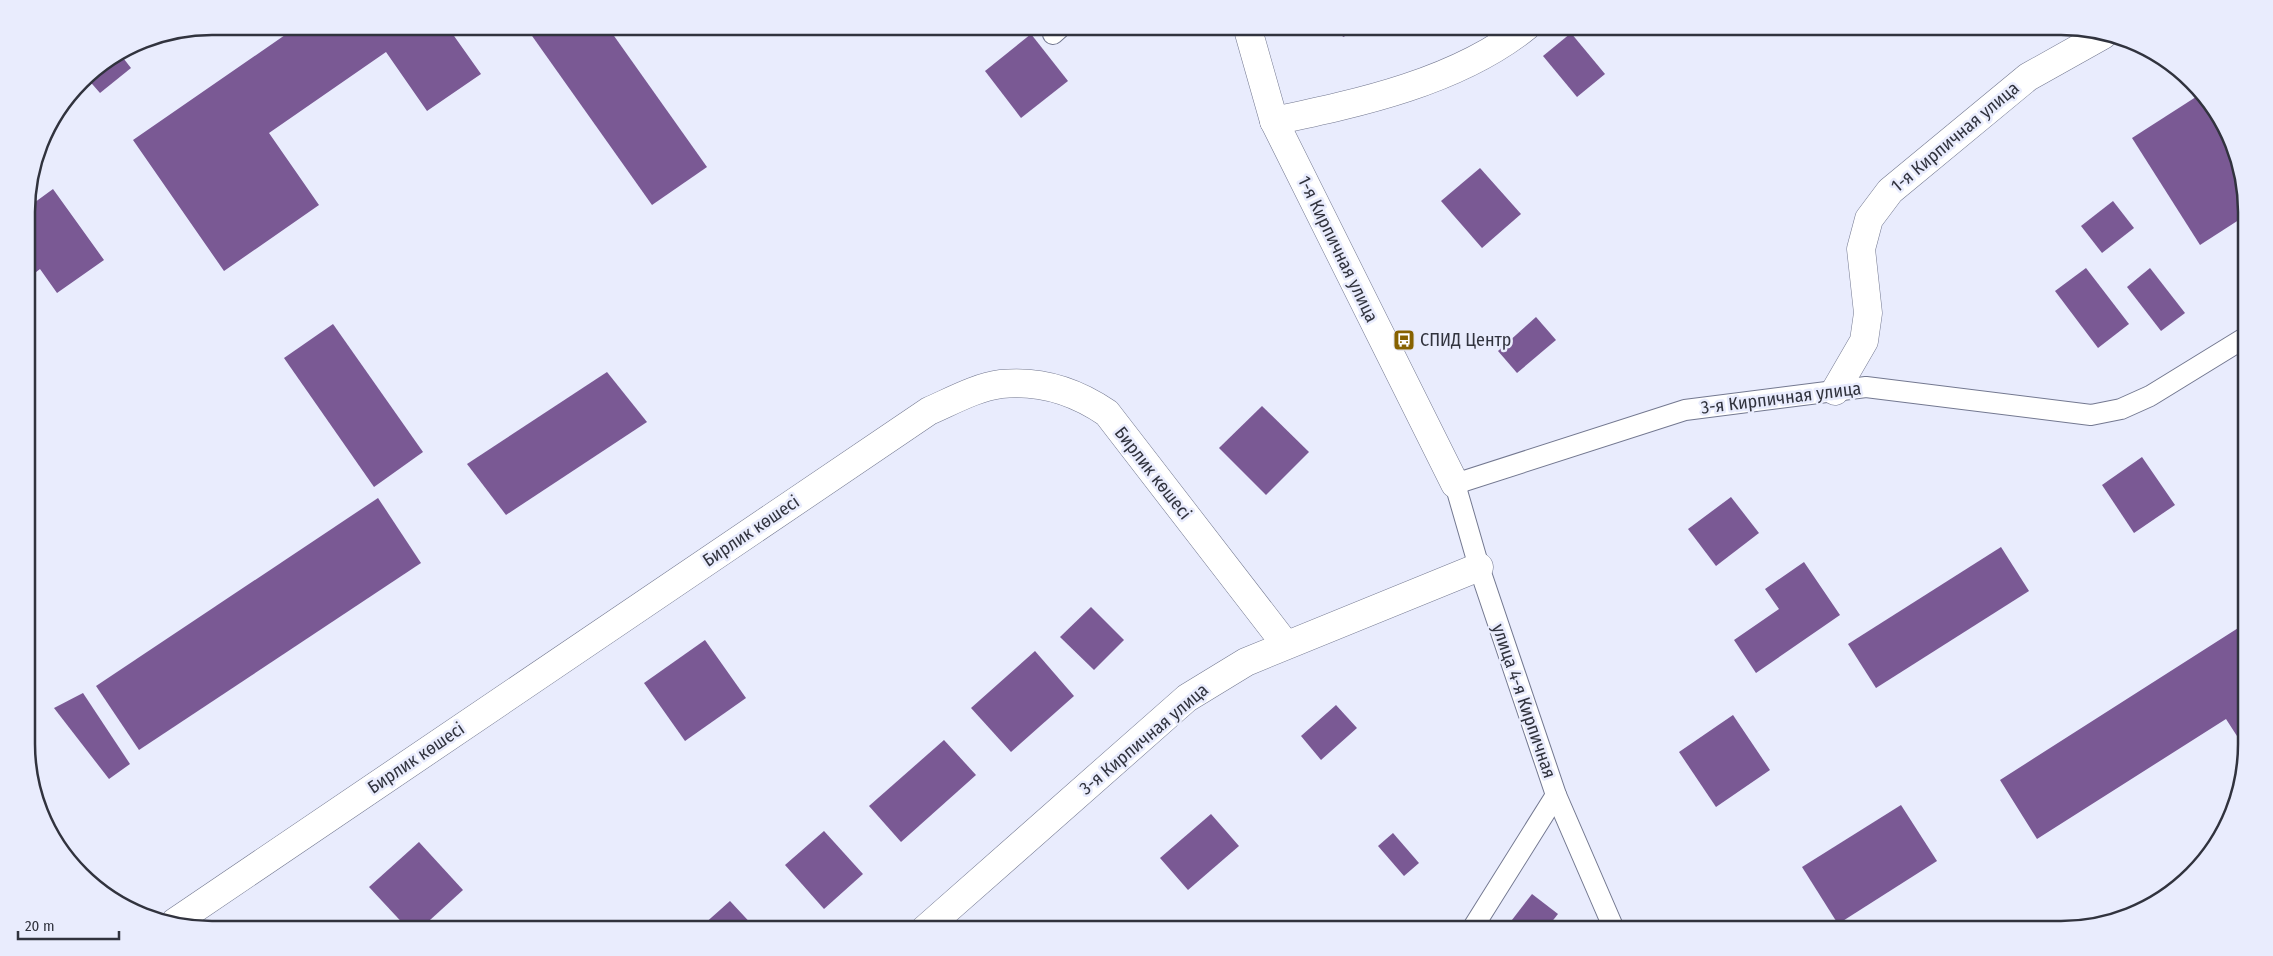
<svg xmlns="http://www.w3.org/2000/svg" width="2273" height="956" font-family="'Fira Sans Condensed',sans-serif">
	<rect width="100%" height="100%" fill="#e9ecfd"/>
	<g fill="#7a5994">
		<polygon points="298,26 447,26 481,74 427,111 386,52 269,133 319,205 224,271 133,140"/>
		<polygon points="525,26 607,26 707,167 652,205"/>
		<polygon points="1338,26 1368,26 1343,37"/>
		<polygon points="1571,33 1605,74 1577,97 1543,56"/>
		<polygon points="1031,34 1068,81 1021,118 985,71"/>
		<polygon points="120,54 131,68 100,93 86,77"/>
		<polygon points="2199,95 2235,151 2245,188 2245,216 2200,245 2132,138"/>
		<polygon points="1480,168 1521,214 1482,248 1441,201"/>
		<polygon points="53,189 104,260 57,293 40,269 27,279 27,208"/>
		<polygon points="2113,201 2134,228 2102,253 2081,226"/>
		<polygon points="2086,268 2129,324 2098,348 2055,291"/>
		<polygon points="2150,268 2185,313 2161,331 2127,287"/>
		<polygon points="1536,317 1556,340 1517,373 1498,351"/>
		<polygon points="333,324 423,452 374,487 284,358"/>
		<polygon points="607,372 647,422 506,515 467,464"/>
		<polygon points="1262,406 1309,452 1266,495 1219,448"/>
		<polygon points="2142,457 2175,505 2134,533 2102,485"/>
		<polygon points="1731,497 1759,533 1716,566 1688,529"/>
		<polygon points="378,498 421,563 139,750 96,686"/>
		<polygon points="2001,547 2029,591 1876,688 1848,644"/>
		<polygon points="1804,562 1840,615 1756,673 1734,640 1779,609 1765,589"/>
		<polygon points="1091,607 1124,640 1094,670 1060,637"/>
		<polygon points="2246,623 2246,750 2226,719 2037,839 2000,780"/>
		<polygon points="705,640 746,698 685,741 644,683"/>
		<polygon points="1035,651 1074,696 1011,752 971,708"/>
		<polygon points="83,693 130,764 109,779 54,708"/>
		<polygon points="1336,705 1357,728 1321,760 1301,736"/>
		<polygon points="1733,715 1770,770 1716,807 1679,752"/>
		<polygon points="944,740 976,775 901,842 869,806"/>
		<polygon points="1901,805 1937,861 1838,924 1802,867"/>
		<polygon points="1211,814 1239,846 1188,890 1160,858"/>
		<polygon points="824,831 863,874 824,909 785,865"/>
		<polygon points="1393,833 1419,863 1404,876 1378,846"/>
		<polygon points="419,842 463,890 419,930 409,930 369,887"/>
		<polygon points="1532,894 1558,914 1546,929 1505,929"/>
		<polygon points="730,901 757,930 705,930 702,926"/>
	</g>
	<g fill="none" stroke-linecap="round" stroke-linejoin="round">
		<g stroke="#737890" stroke-width="22">
			<g id="lane">
				<polyline points="1053,34 1062,26"/>
				<polyline points="1556,795 1614,929"/>
				<polyline points="1472,929 1556,795 1479,567 1455,484 1685,410 1866,387 2091,415 2121,409 2150,396 2246,337"/>
			</g>
		</g>
		<g stroke="#737890" stroke-width="29">
			<g id="street">
				<polyline points="1247,26 1274,121 1455,484"/>
				<path d="M1274 121C1359 103 1458 82 1527 26"/>
				<polyline points="1835,391 1864,341 1868,313 1861,249 1869,219 1890,191 2028,77 2103,35"/>
				<path d="M175 922 929 411C952 401 977 387 1001 384 1040 380 1075 391 1107 413L1286 645"/>
				<polyline points="924,930 1187,698 1246,662 1479,567"/>
			</g>
		</g>
		<use href="#lane" stroke="#fff" stroke-width="20"/>
		<use href="#street" stroke="#fff" stroke-width="28"/>
	</g>
	<defs>
		<g id="bus-square" transform="scale(1.125)"><rect x="-9" y="-9" width="18" height="18" rx="4" fill="#876200" stroke="#e9ecfd"/><path d="M-5-6H5V4H4V6H2V4H-2V6H-4V4H-5ZM-3.5-4V0h7V-4ZM-3.5 1.2v1.5H-2V1.2ZM2 1.2v1.5H3.5V1.2Z" fill="#fff"/></g>
	</defs>
	<g fill-rule="evenodd">
		<use href="#bus-square" x="1404" y="340"/>
	</g>
	<g text-anchor="middle" dominant-baseline="central" stroke-width="5" stroke-linejoin="round" paint-order="stroke">
		<g font-size="18" fill="#31333e" stroke="#e9ecfd">
			<text transform="translate(1955 137) rotate(-40)">1-я Кирпичная улица</text>
			<text transform="translate(1338 249) rotate(64)">1-я Кирпичная улица</text>
			<text transform="translate(1781 398) rotate(-7)">3-я Кирпичная улица</text>
			<text transform="translate(1153 473) rotate(52)">Бирлик көшесі</text>
			<text transform="translate(751 531) rotate(-34)">Бирлик көшесі</text>
			<text transform="translate(1524 701) rotate(71)">улица 4-я Кирпичная</text>
			<text transform="translate(1144 739) rotate(-40)">3-я Кирпичная улица</text>
			<text transform="translate(416 758) rotate(-34)">Бирлик көшесі</text>
		</g>
		<g font-size="18" fill="#31333e" stroke="#e9ecfd" text-anchor="start">
			<text x="1420" y="340">СПИД Центр</text>
		</g>
	</g>
	<path d="M0 0H2273V956H0ZM212 35H2061A177 177 0 0 1 2238 212V744A177 177 0 0 1 2061 921H212A177 177 0 0 1 35 744V212A177 177 0 0 1 212 35Z" fill="#e9ecfd" fill-rule="evenodd"/>
	<path fill="none" stroke="#31333e" stroke-width="2.5" d="M212 35H2061A177 177 0 0 1 2238 212V744A177 177 0 0 1 2061 921H212A177 177 0 0 1 35 744V212A177 177 0 0 1 212 35Z"/>
	<path d="M18 931v8h101v-8" fill="none" stroke="#31333e" stroke-width="2.5"/>
	<text x="25" y="931" font-size="15" fill="#31333e" stroke="#e9ecfd" stroke-width="4" paint-order="stroke">20 m</text>
</svg>
